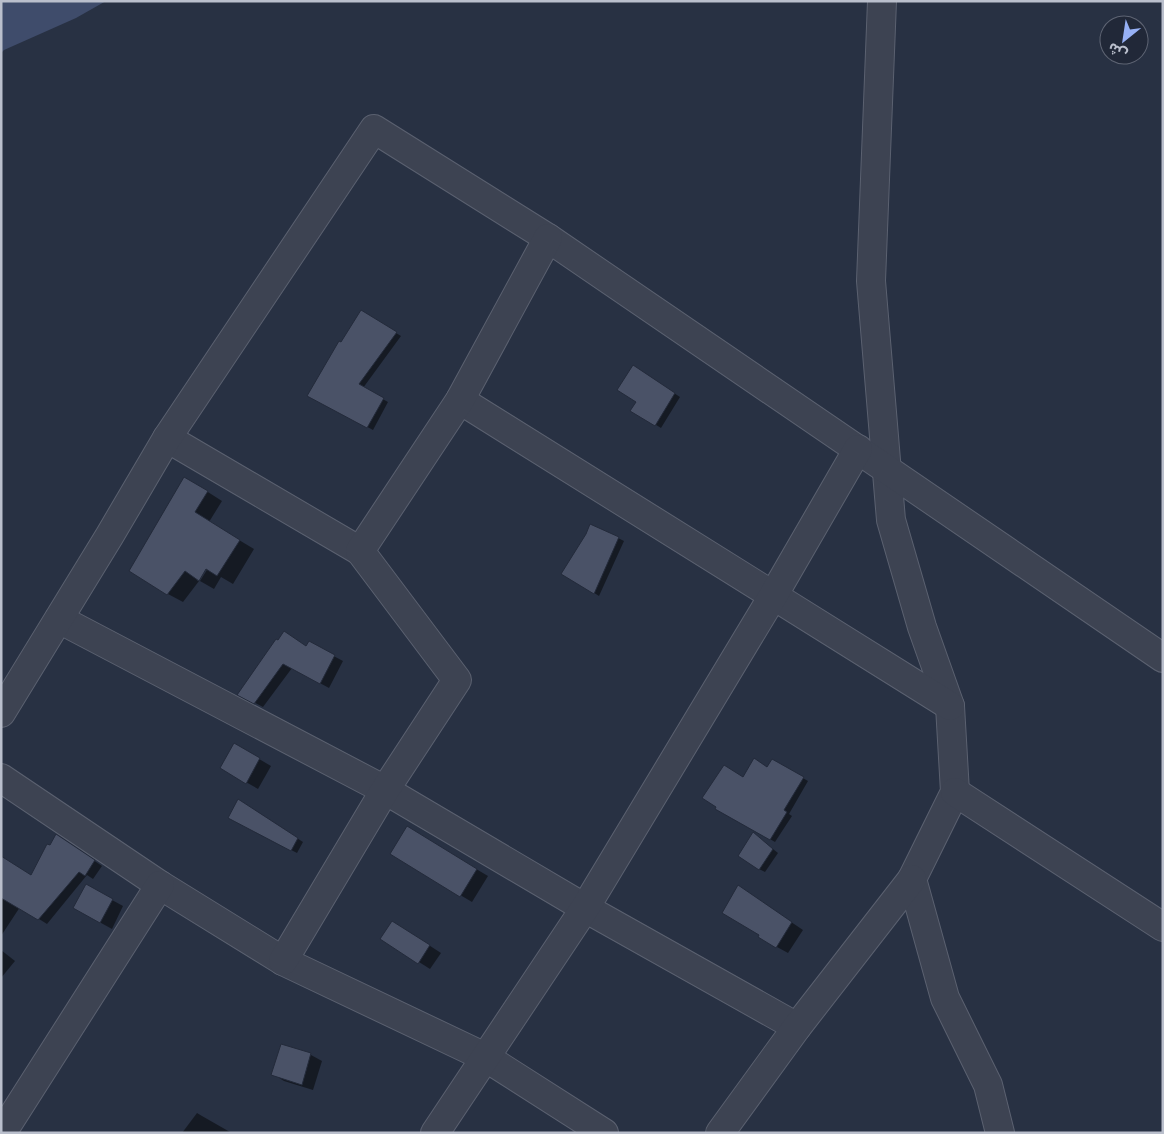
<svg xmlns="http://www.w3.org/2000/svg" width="1164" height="1134" font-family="'Space Grotesk','Noto Sans Arabic',sans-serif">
	<rect width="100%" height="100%" fill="#283143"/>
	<polygon fill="#3f4c6b" points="1,1 106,1 76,18 4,50 1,53"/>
	<g fill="#0007">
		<polygon points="361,312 401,336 363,388 388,402 373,430 309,395"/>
		<polygon points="639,370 680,397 661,428 632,410 637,401"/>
		<polygon points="200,487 222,501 209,522 254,549 233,584 221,577 214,589 200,581 210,565 208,563 197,581 199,581 183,602 168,594"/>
		<polygon points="618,538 624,541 599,596 563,573"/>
		<polygon points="309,643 343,661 329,688 292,668 263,707 239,694 307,647"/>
		<polygon points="235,745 271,766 258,789 221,768"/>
		<polygon points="773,761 808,781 789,814 792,816 775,842 717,808 743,779 768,768"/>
		<polygon points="244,804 303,842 297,853 229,818"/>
		<polygon points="407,828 488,876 472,902 391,854"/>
		<polygon points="758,837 778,853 765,872 759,869"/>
		<polygon points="64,840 102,866 93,879 87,875 47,924 20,907 1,936 1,857 31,876 50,847"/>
		<polygon points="739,887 803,930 788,953 759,937 761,935"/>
		<polygon points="112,900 123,906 112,929 74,908"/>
		<polygon points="404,929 441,953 430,969 419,962"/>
		<polygon points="1,950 15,961 1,978"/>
		<polygon points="282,1046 311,1055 322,1061 313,1090 284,1081 273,1074"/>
		<polygon points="197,1113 202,1116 230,1132 182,1133"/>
	</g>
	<g fill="#4a5267" stroke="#232a3a">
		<polygon points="361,310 397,332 359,384 384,398 367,428 307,396 339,341 341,342"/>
		<polygon points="633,365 675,393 655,426 630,411 636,402 617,390"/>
		<polygon points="184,477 208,491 195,512 240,540 217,576 206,569 199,581 185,571 167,595 129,571"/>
		<polygon points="590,524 619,537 594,594 561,574 586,534"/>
		<polygon points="284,631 306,646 309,641 335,655 320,684 283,664 254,704 237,695 276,639 278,640"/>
		<polygon points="234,743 260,758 246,784 220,768"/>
		<polygon points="754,758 767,767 772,759 804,777 784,810 787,812 770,840 715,809 716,807 702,798 724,765 743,777"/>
		<polygon points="238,799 298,838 291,851 228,818"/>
		<polygon points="407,826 477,869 460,897 390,854"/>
		<polygon points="753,832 773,849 759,870 738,856"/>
		<polygon points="56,834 95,860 85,876 79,872 38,920 1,898 1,856 31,875 47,844 50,845"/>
		<polygon points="86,884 113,899 100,923 73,908"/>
		<polygon points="738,885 792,922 776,948 758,937 759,935 722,913"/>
		<polygon points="392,921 430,945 418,964 380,939"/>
		<polygon points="281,1044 311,1053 302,1085 271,1075"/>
	</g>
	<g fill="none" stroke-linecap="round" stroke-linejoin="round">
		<g stroke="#5b6170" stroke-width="30">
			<g id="minor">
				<polyline points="882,1 871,281 891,520 922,627 950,706 955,792 912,879 945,998 988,1085 1000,1133"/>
				<polyline points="460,400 950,706"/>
				<polyline points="167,438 360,551"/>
				<polyline points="59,619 385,790 585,908 797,1027"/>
				<polyline points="1,713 110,535 167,438 374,129 548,238 1163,658"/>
				<polyline points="1,778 160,885 283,961 485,1057 604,1133"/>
				<polyline points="955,792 1163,927"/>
				<polyline points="283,961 385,790 457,680 360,551 460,400 548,238"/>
				<polyline points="2,1133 160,885"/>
				<polyline points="435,1133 585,908 773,596 858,449"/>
				<polyline points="720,1133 797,1027 912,879"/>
			</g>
		</g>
		<use href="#minor" stroke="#3d4352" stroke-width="28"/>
	</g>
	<rect width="1164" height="1134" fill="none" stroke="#babfcc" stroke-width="5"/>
	<g transform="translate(1124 40) rotate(210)"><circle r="24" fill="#212838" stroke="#5e6473"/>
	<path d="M0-4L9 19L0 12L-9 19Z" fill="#96b0f5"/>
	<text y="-8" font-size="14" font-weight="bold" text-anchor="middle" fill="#babfcc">ش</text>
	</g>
</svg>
